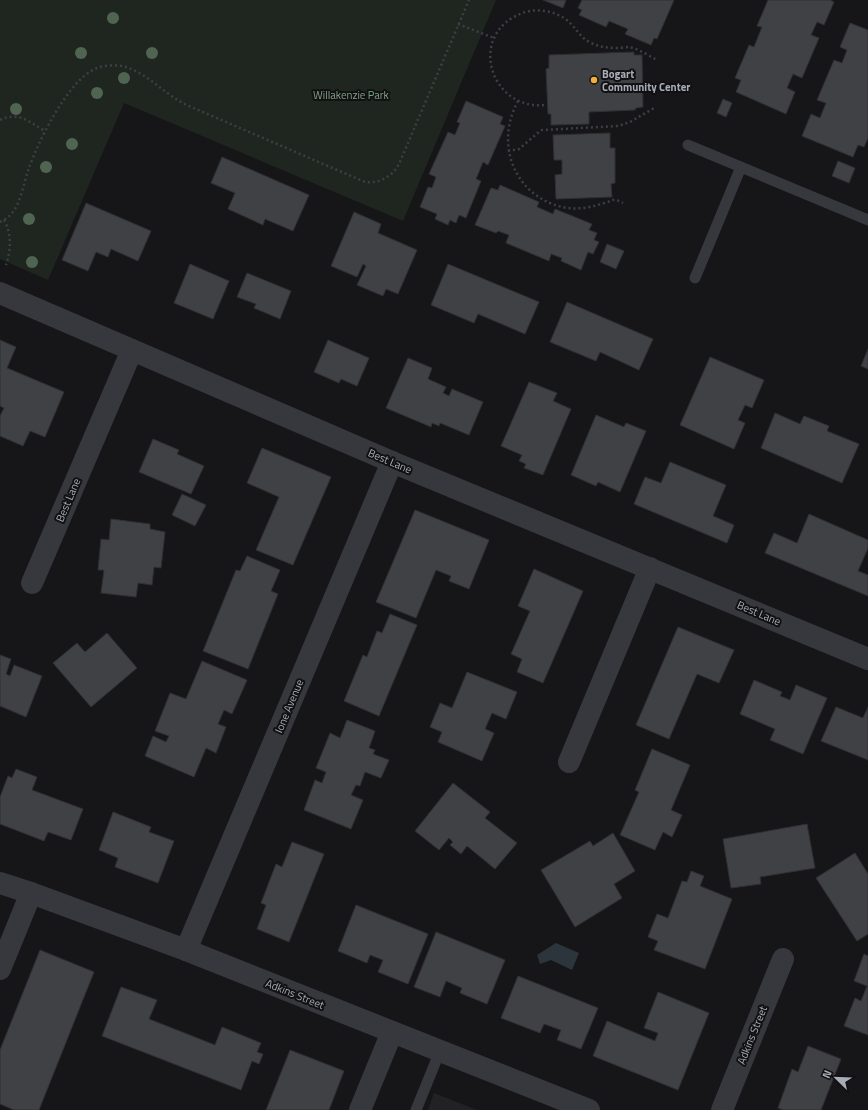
<svg xmlns="http://www.w3.org/2000/svg" width="868" height="1110" font-family="'Titillium Web',sans-serif">
	<rect width="100%" height="100%" fill="#161618"/>
	<polygon fill="#222225" points="434,1093 477,1110 428,1110"/>
	<polygon fill="#1e261f" points="0,0 496,0 403,221 124,103 48,280 0,259"/>
	<polygon fill="#2c353c" points="556,943 579,953 572,970 551,960 540,964 537,955"/>
	<g fill="#404145" stroke="#303034">
		<polygon points="543,0 566,0 563,8"/>
		<polygon points="582,0 674,0 657,39 654,38 651,45 625,34 628,29 609,21 606,27 579,15 582,10 578,8"/>
		<polygon points="768,0 830,0 834,2 824,25 817,22 811,35 819,38 802,78 793,74 787,88 795,92 786,114 736,92 741,80 735,78 749,45 754,47 762,27 757,26"/>
		<polygon points="850,23 868,30 868,138 864,147 858,145 853,157 802,136 811,114 820,118 826,103 817,100 834,60 842,63 847,50 840,47"/>
		<polygon points="634,52 634,55 642,55 643,107 636,108 635,110 589,112 589,124 551,125 551,114 548,114 546,69 549,68 549,55"/>
		<polygon points="723,99 732,103 726,117 717,113"/>
		<polygon points="466,101 503,117 500,124 505,126 488,165 483,162 476,179 481,181 466,218 459,215 456,223 450,220 448,225 435,219 437,214 420,207 428,187 432,188 436,177 429,174 448,132 455,135 460,123 457,122"/>
		<polygon points="610,133 610,148 615,148 615,183 611,184 612,197 556,199 555,175 562,174 562,160 554,160 553,135"/>
		<polygon points="222,157 309,195 293,231 265,219 263,225 228,209 235,193 211,183"/>
		<polygon points="838,161 855,168 849,183 832,176"/>
		<polygon points="500,185 539,202 537,207 553,214 555,209 592,224 589,230 597,233 594,240 599,242 593,254 588,252 581,270 561,261 562,258 551,254 549,261 506,243 509,235 498,231 496,233 475,225 491,188 498,190"/>
		<polygon points="86,203 151,231 138,261 111,249 108,257 96,252 88,271 62,260"/>
		<polygon points="354,212 381,224 378,233 417,250 398,294 386,289 383,296 357,285 366,266 363,264 357,277 331,266"/>
		<polygon points="607,244 624,251 616,269 600,262"/>
		<polygon points="190,264 229,281 213,319 174,303"/>
		<polygon points="448,264 539,302 525,334 478,314 474,323 431,305"/>
		<polygon points="247,273 291,291 280,319 254,308 256,304 237,297"/>
		<polygon points="567,302 653,339 639,370 600,352 596,361 550,342"/>
		<polygon points="0,340 16,347 7,368 64,392 45,437 30,431 23,446 0,436 0,416 4,408 0,406"/>
		<polygon points="328,340 369,358 357,386 341,379 339,383 314,372"/>
		<polygon points="868,349 868,369 861,366"/>
		<polygon points="710,357 764,380 752,408 745,405 738,420 745,423 734,449 680,425"/>
		<polygon points="408,358 432,368 428,379 446,387 443,393 449,396 452,389 483,402 469,435 440,423 439,426 432,423 431,427 386,408"/>
		<polygon points="529,382 557,393 553,401 571,409 543,475 524,468 526,464 519,461 522,455 501,446"/>
		<polygon points="775,413 800,424 804,416 829,426 827,431 859,444 842,483 761,448"/>
		<polygon points="596,415 624,427 626,423 646,431 620,492 598,482 596,486 571,475"/>
		<polygon points="153,439 179,450 177,454 204,466 191,494 139,472"/>
		<polygon points="262,448 331,477 293,565 256,550 279,497 247,483"/>
		<polygon points="670,462 726,485 713,516 734,525 727,543 634,504 645,477 661,483"/>
		<polygon points="182,494 206,505 195,526 172,515"/>
		<polygon points="415,510 489,540 469,589 449,581 451,576 436,570 416,618 376,602"/>
		<polygon points="809,514 868,540 868,548 858,571 868,575 868,596 765,553 774,533 797,543"/>
		<polygon points="111,519 150,524 150,529 165,532 161,568 154,567 152,585 138,583 136,597 101,593 104,570 98,570 101,539 109,540"/>
		<polygon points="247,556 280,570 271,591 278,594 248,669 203,651 236,570 240,571"/>
		<polygon points="534,569 583,591 543,683 517,672 522,659 511,654 530,611 518,606"/>
		<polygon points="390,614 417,625 379,716 344,701 363,655 367,657 377,631 382,633"/>
		<polygon points="678,627 734,650 719,683 697,674 669,739 636,725"/>
		<polygon points="107,633 137,668 91,707 53,663 77,643 85,652"/>
		<polygon points="0,655 11,659 6,674 10,676 14,665 42,676 26,717 0,706"/>
		<polygon points="202,661 247,680 232,714 224,710 218,724 226,727 216,753 206,748 194,777 145,756 153,736 166,742 169,736 155,731 170,693 186,699"/>
		<polygon points="467,672 517,692 506,719 492,713 485,729 494,733 482,761 438,742 442,732 430,727 440,703 452,708"/>
		<polygon points="754,680 782,692 780,696 790,700 796,685 827,698 803,754 770,740 775,729 740,714"/>
		<polygon points="836,707 863,718 868,707 868,760 821,741"/>
		<polygon points="347,720 375,731 369,748 375,750 373,754 389,760 381,778 365,772 360,786 356,785 351,795 363,800 351,829 304,810 315,780 322,783 326,772 316,768 330,733 340,738"/>
		<polygon points="652,749 690,765 671,810 682,815 672,837 663,832 655,850 620,835 639,792 635,790"/>
		<polygon points="16,769 37,777 32,790 83,809 71,840 48,832 44,841 0,824 0,797 8,776 12,778"/>
		<polygon points="453,783 490,812 485,818 517,843 495,869 467,846 461,854 450,845 453,842 449,838 439,850 415,831"/>
		<polygon points="113,812 151,827 149,832 174,841 158,883 115,867 118,858 99,850"/>
		<polygon points="807,824 815,868 760,877 761,884 731,888 723,839"/>
		<polygon points="613,833 635,871 614,884 622,898 575,927 541,870 590,841 593,846"/>
		<polygon points="292,842 324,854 289,942 257,929 266,905 261,903 276,864 282,867"/>
		<polygon points="855,853 868,874 868,934 857,941 816,878"/>
		<polygon points="691,871 704,876 700,886 732,899 705,969 654,950 658,941 648,937 657,914 668,918 682,881 687,882"/>
		<polygon points="356,905 428,934 408,984 378,972 383,960 370,955 367,963 338,951"/>
		<polygon points="436,932 505,960 487,1004 460,993 462,988 446,981 440,997 414,987"/>
		<polygon points="40,950 94,972 39,1110 14,1110 0,1104 0,1050"/>
		<polygon points="864,954 868,956 868,1035 844,1026 855,998 861,1001 867,986 854,981"/>
		<polygon points="518,976 598,1008 581,1049 557,1040 561,1030 544,1024 540,1033 501,1018"/>
		<polygon points="121,987 157,1000 149,1019 215,1045 222,1027 261,1043 257,1052 263,1054 259,1064 252,1061 241,1090 102,1036"/>
		<polygon points="658,992 709,1013 678,1090 593,1056 607,1021 655,1041 658,1033 644,1028"/>
		<polygon points="808,1046 841,1059 821,1110 783,1110 778,1108 792,1069 798,1072"/>
		<polygon points="290,1050 344,1071 329,1110 266,1110"/>
	</g>
	<g fill="none" stroke-linecap="round" stroke-linejoin="round">
		<g stroke="#3d3f44" stroke-width="2.5" stroke-dasharray="2 3" stroke-linecap="butt">
			<polyline points="458,24 494,38"/>
			<path d="M518 101C495 143 513 195 562 207 579 211 597 206 613 200H617L623 203"/>
			<path d="M544 105C495 110 469 45 512 18 522 12 533 9 544 11 554 12 565 17 571 24 578 31 581 38 591 43 600 47 607 48 617 48 621 48 626 47 629 47 639 49 649 56 657 60"/>
			<path d="M0 120C19 111 29 122 45 131"/>
			<polyline points="508,151 519,149 539,132 542,130 618,126 630,122 654,108"/>
			<path d="M4 220C12 234 11 250 6 265"/>
			<path d="M0 222C4 220 9 217 12 213 21 203 24 181 29 168 39 140 67 82 95 69 103 65 113 65 122 66 149 73 164 95 189 106L365 182C379 184 393 176 399 164L469 0"/>
		</g>
		<g stroke="#37383d" stroke-width="11">
			<polyline points="688,145 868,220"/>
			<polyline points="695,278 741,167"/>
			<polyline points="416,1110 440,1051"/>
		</g>
		<g stroke="#37383d" stroke-width="22">
			<polyline points="0,293 392,462 868,659"/>
			<polyline points="32,583 132,350"/>
			<polyline points="569,762 650,568"/>
			<polyline points="0,883 31,893 186,950 589,1110"/>
			<polyline points="186,950 392,462"/>
			<polyline points="0,969 31,893"/>
			<polyline points="360,1110 392,1032"/>
			<polyline points="722,1110 783,959"/>
		</g>
	</g>
	<g fill="#506452">
		<circle cx="113" cy="18" r="6"/>
		<circle cx="81" cy="53" r="6"/>
		<circle cx="152" cy="53" r="6"/>
		<circle cx="124" cy="78" r="6"/>
		<circle cx="97" cy="93" r="6"/>
		<circle cx="16" cy="109" r="6"/>
		<circle cx="72" cy="144" r="6"/>
		<circle cx="46" cy="167" r="6"/>
		<circle cx="29" cy="219" r="6"/>
		<circle cx="32" cy="262" r="6"/>
	</g>
	<circle fill="#f2b134" stroke="#111113" stroke-width="1.5" cx="594" cy="80" r="4"/>
	<g text-anchor="middle" dominant-baseline="central" stroke-width="4" stroke-linejoin="round" paint-order="stroke">
		<g font-size="11" font-weight="bold" fill="#a8adb8" stroke="#111113" text-anchor="start">
			<text x="602" y="74">Bogart<tspan x="602" dy="13">Community Center</tspan></text>
		</g>
		<g font-size="11" fill="#7fa381" stroke="#111113">
			<text x="351" y="95">Willakenzie Park</text>
		</g>
		<g font-size="11" fill="#a8adb8" stroke="#111113">
			<text transform="translate(390 461) rotate(23)">Best Lane</text>
			<text transform="translate(68 500) rotate(-67)">Best Lane</text>
			<text transform="translate(759 613) rotate(23)">Best Lane</text>
			<text transform="translate(289 706) rotate(-67)">Ione Avenue</text>
			<text transform="translate(295 994) rotate(22)">Adkins Street</text>
			<text transform="translate(752 1035) rotate(-68)">Adkins Street</text>
		</g>
	</g>
	<g transform="translate(836 1078) rotate(293)" stroke="#111113" stroke-width="3" paint-order="stroke">
	<path d="M0-3L7 15L0 10L-7 15Z" fill="#a8adb8"/>
	<text y="-6" font-size="11" font-weight="bold" text-anchor="middle" fill="#a8adb8">N</text>
	</g>
</svg>
